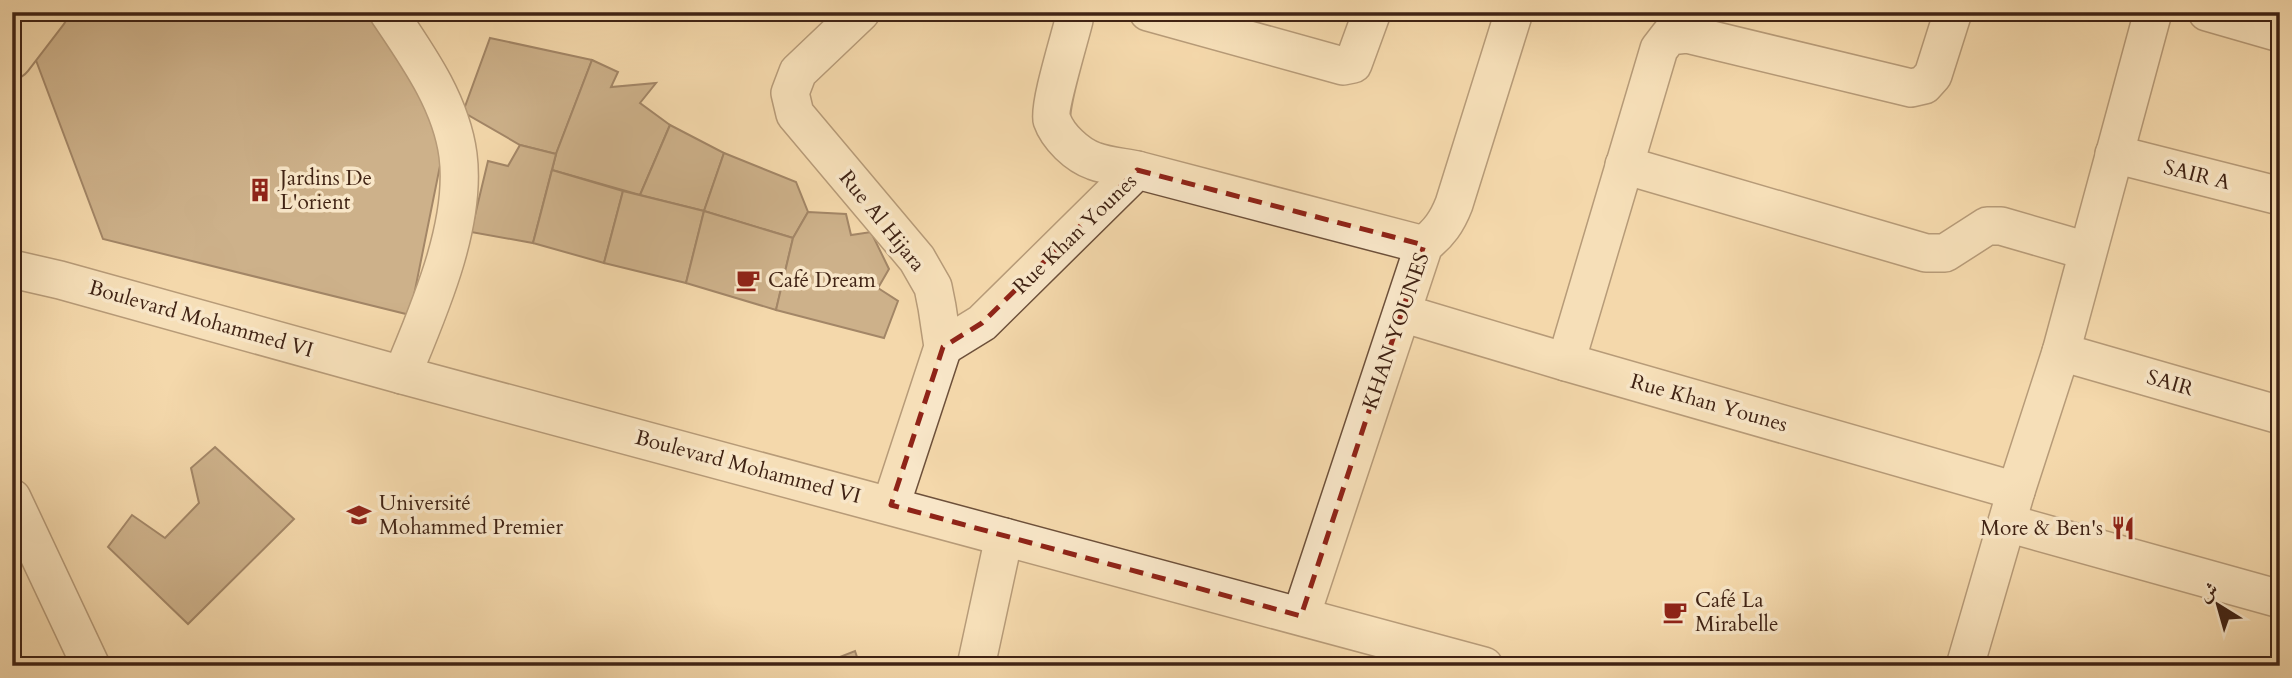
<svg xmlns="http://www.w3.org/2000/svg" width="2292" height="678" font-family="Cardo,Amiri,serif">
	<rect width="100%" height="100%" fill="#f4d8ab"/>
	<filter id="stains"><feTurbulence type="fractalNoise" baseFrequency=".00286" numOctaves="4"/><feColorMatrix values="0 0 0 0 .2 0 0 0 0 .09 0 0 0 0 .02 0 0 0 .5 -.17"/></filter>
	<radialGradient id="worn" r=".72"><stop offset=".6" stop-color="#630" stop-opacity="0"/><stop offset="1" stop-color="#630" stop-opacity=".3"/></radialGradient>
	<g fill="#9e8163" stroke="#402314" stroke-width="2">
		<polygon points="70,12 372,12 445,141 410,315 103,239 34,55"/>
		<polygon points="490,38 592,60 556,154 520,145 463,112"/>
		<polygon points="592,60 618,72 611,87 656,83 640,103 670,125 640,195 552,170 556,154"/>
		<polygon points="670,125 724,153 704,211 640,195"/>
		<polygon points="520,145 556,154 533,243 471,232 488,161 508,166"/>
		<polygon points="724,153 796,182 808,212 793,238 704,211"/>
		<polygon points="552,170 623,191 604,263 533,243"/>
		<polygon points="623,191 704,211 686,283 604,263"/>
		<polygon points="704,211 793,238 776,310 686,283"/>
		<polygon points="808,212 846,214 851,235 871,232 889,269 878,288 898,301 884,338 776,310 793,238"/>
		<polygon points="215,447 294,519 188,624 108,547 132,515 165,538 199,503 191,468"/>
		<polygon points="855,651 860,666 817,666"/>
	</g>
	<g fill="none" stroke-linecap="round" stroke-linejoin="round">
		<g stroke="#6d503a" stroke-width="40">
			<g id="minor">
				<path d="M388 12C417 55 451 102 458 155 467 225 428 312 402 375"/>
				<polyline points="861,12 798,72 790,93 795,114 917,259 933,287 937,307 943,347 891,505"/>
				<polyline points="1148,12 1343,66 1353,64 1372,12"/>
				<polyline points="2207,12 2280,33"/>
				<path d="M1074 20C1070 37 1048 108 1052 120 1058 137 1077 155 1094 161 1107 166 1123 167 1137 170"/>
				<polyline points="2114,154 2280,196"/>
				<polyline points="1624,165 1926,253 1945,253 1987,226 2001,226 2087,251"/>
				<polyline points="12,269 60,280 402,375 1484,666"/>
				<polyline points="1402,313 1566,362 2016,491"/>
				<polyline points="943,347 982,323 1137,170 1424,245"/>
				<polyline points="2061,352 2280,415"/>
				<polyline points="1566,362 1659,49 1669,36 1687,34 1911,88 1924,85 1933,75 1953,12"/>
				<polyline points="12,498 91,666"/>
				<polyline points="2007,523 2280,599"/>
				<path d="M1301 616 1424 245C1439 233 1447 222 1454 204L1514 12"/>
				<polyline points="976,666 1004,537"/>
				<polyline points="1965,666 2016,491 2061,352 2153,12"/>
			</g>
		</g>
		<g stroke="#402314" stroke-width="42">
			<polyline id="major" points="12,59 48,12"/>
		</g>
		<use href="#minor" stroke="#f8e6c8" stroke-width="37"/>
		<use href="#major" stroke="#f4d8ab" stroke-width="38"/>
	</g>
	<path d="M0 0H2292V678H0ZM1137 170 1424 245 1301 616 891 505 943 347 982 323Z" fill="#f4d8ab" fill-opacity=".55" fill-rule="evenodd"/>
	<path fill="none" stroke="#8f2418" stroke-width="5" stroke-dasharray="14 9" stroke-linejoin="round" d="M1137 170 1424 245 1301 616 891 505 943 347 982 323Z"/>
	<defs>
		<g id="building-bare" transform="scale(1.89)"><path d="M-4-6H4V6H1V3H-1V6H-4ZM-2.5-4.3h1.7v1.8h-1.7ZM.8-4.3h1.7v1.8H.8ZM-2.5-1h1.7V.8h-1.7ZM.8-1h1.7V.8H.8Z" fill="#8f2418" stroke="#f8e6c8" stroke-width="2.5" paint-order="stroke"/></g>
		<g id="cafe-bare" transform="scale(1.89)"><path d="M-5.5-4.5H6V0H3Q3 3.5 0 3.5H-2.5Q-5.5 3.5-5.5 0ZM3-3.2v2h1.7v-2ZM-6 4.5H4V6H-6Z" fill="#8f2418" stroke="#f8e6c8" stroke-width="2.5" paint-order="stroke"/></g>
		<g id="university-bare" transform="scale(1.89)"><path d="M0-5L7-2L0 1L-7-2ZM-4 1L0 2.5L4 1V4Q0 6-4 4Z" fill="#8f2418" stroke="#f8e6c8" stroke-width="2.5" paint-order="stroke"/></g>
		<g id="restaurant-bare" transform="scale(1.89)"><path d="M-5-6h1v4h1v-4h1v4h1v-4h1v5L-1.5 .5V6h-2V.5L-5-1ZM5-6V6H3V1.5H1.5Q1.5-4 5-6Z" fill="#8f2418" stroke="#f8e6c8" stroke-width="2.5" paint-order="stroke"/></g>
	</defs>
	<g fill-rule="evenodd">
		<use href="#building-bare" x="260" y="190"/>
		<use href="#cafe-bare" x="748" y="280"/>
		<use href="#university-bare" x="359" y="515"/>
		<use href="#restaurant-bare" x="2123" y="528"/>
		<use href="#cafe-bare" x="1675" y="612"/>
	</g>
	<g text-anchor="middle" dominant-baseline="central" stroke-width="7" stroke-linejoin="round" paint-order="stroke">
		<g font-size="21" fill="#402314" stroke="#f8e6c8">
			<text transform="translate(2197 175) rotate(14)">SAIR A</text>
			<text transform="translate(882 221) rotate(51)">Rue Al Hijara</text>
			<text transform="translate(1075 234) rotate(-44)">Rue Khan Younes</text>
			<text transform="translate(201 319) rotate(16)">Boulevard Mohammed VI</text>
			<text transform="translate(1396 331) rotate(-71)">KHAN YOUNES</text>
			<text transform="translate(2170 383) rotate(16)">SAIR</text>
			<text transform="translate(1709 403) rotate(16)">Rue Khan Younes</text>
			<text transform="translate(748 467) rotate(15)">Boulevard Mohammed VI</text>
		</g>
		<g font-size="21" fill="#402314" stroke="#f8e6c8" text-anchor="start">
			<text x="280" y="178">Jardins De<tspan x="280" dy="24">L'orient</tspan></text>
			<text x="768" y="280">Café Dream</text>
			<text x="379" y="503">Université<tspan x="379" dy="24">Mohammed Premier</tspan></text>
			<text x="2103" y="528" text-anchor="end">More &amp; Ben's</text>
			<text x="1695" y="600">Café La<tspan x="1695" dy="24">Mirabelle</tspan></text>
		</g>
	</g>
	<rect width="2292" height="678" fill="none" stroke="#f4d8ab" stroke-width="42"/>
	<rect x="14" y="14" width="2264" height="650" fill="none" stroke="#402314" stroke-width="3.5"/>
	<rect x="21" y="21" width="2250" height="636" fill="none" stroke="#402314" stroke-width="2"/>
	<g transform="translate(2218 605) rotate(323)" stroke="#f8e6c8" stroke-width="5" paint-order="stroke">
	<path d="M0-5L12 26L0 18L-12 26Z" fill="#402314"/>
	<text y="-10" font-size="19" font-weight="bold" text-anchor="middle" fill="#402314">ش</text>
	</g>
	<rect width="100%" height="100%" filter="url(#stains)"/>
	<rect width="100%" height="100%" fill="url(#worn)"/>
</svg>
